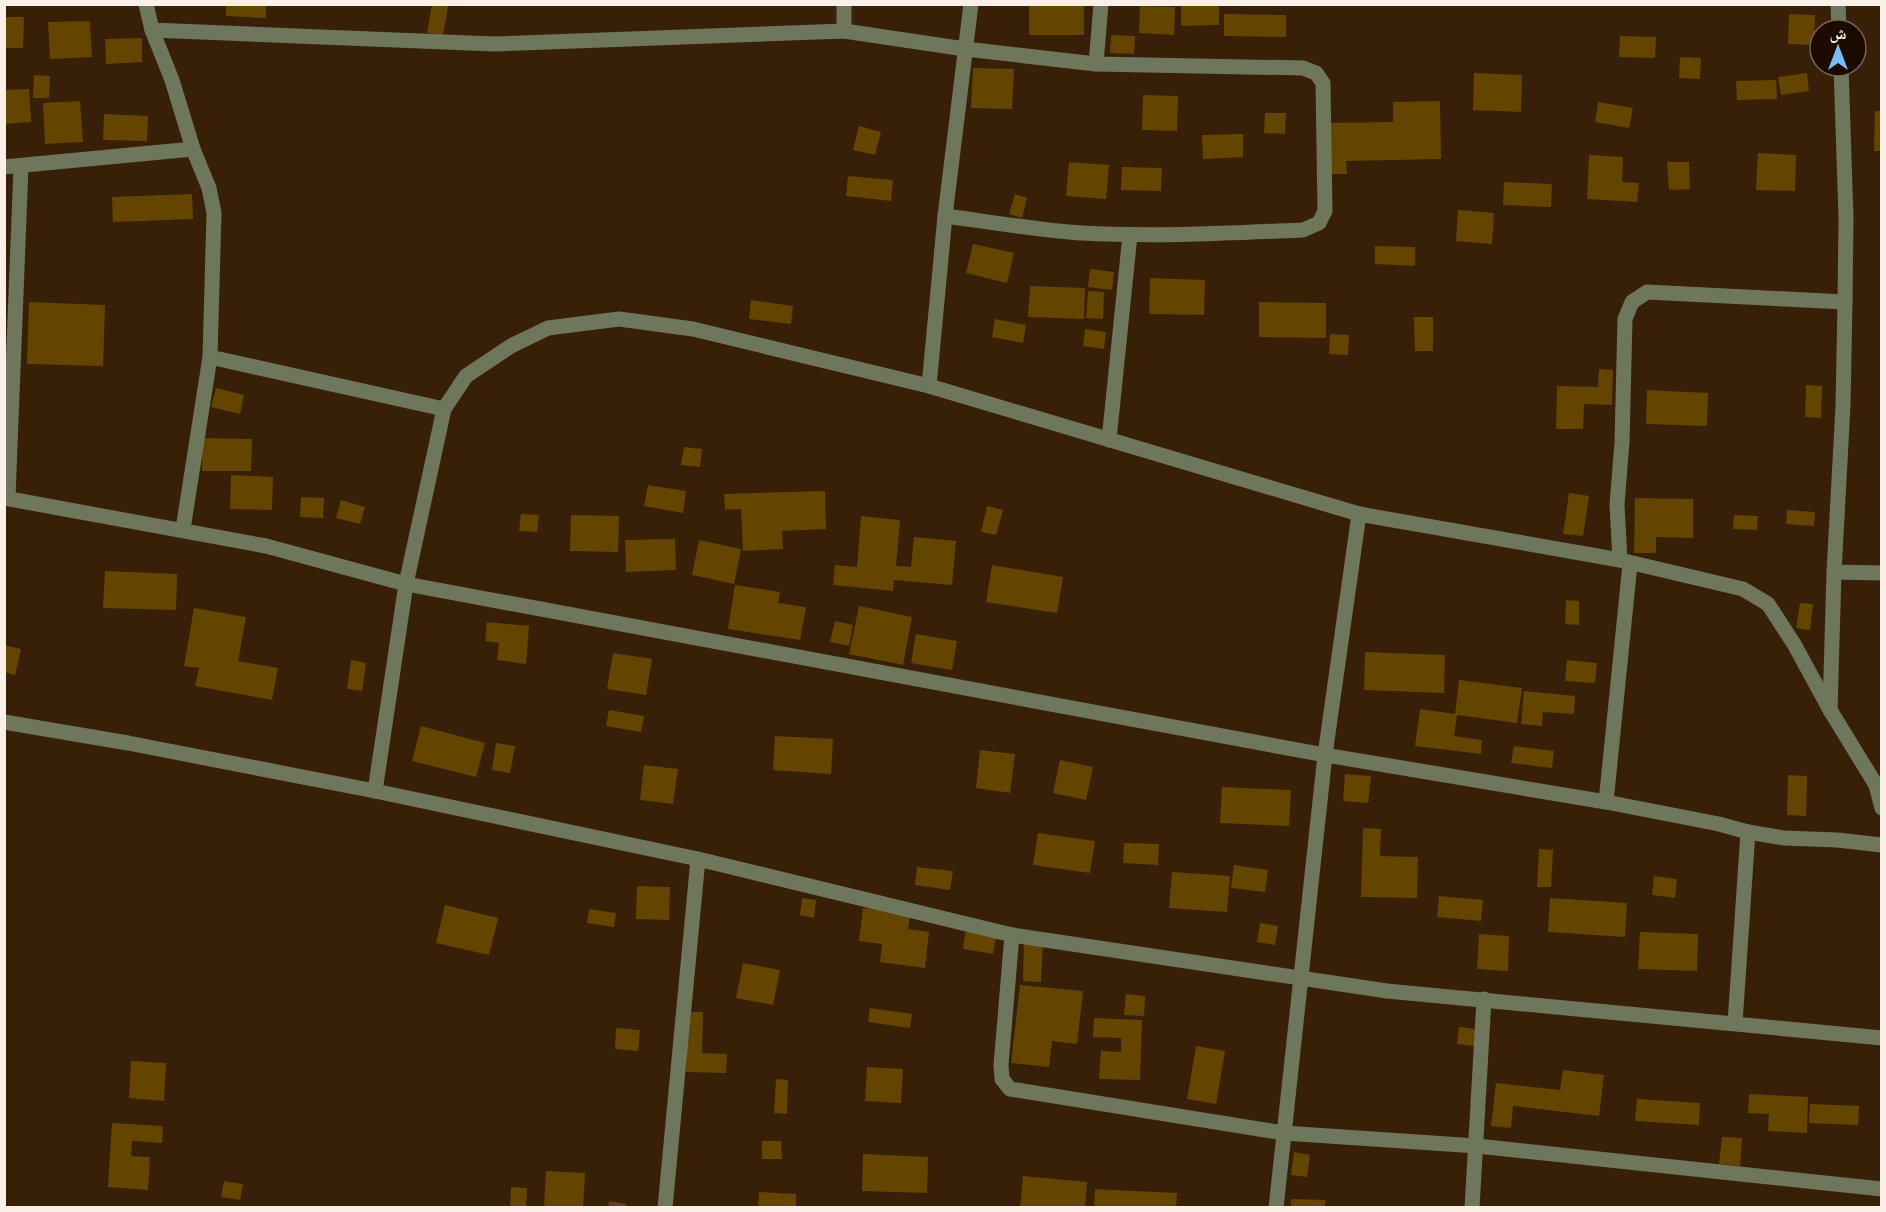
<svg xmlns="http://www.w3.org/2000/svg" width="1886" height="1212" font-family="Manrope,'Noto Naskh Arabic',sans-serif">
	<rect width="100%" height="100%" fill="#381f08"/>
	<g fill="#634500">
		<polygon points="226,4 266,4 266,18 226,16"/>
		<polygon points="432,4 448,6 443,35 427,33"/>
		<rect x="1029" y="4" width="55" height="31"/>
		<polygon points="1181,4 1219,4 1219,25 1181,26"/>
		<polygon points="1140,6 1175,7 1174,35 1139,33"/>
		<polygon points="1224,14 1286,15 1286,37 1224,36"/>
		<polygon points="1789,14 1815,15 1814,45 1788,44"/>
		<polygon points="4,17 24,17 23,48 4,48"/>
		<polygon points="90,21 92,57 50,59 48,22"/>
		<polygon points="1111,35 1135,36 1134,54 1110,53"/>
		<polygon points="1620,36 1656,37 1655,58 1619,57"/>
		<polygon points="142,38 142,62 106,64 105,39"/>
		<polygon points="1680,57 1701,58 1700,79 1679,78"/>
		<polygon points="973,68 1014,69 1012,109 971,108"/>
		<polygon points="1474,73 1522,75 1521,112 1473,110"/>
		<polygon points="1807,73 1809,91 1781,95 1778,77"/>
		<polygon points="34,75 50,76 49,98 33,98"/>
		<polygon points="1776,80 1777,99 1737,100 1736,81"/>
		<polygon points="29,89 31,122 4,124 4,90"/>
		<polygon points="1143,95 1178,96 1177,131 1142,130"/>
		<polygon points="80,101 83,142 45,144 43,103"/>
		<polygon points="1440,101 1441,159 1346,161 1347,174 1326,174 1326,123 1393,122 1393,102"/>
		<polygon points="1598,102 1633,108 1629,128 1595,122"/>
		<polygon points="1875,111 1882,111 1882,151 1874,151"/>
		<polygon points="1265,113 1286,113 1285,134 1264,133"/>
		<polygon points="104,114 148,116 147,141 103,140"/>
		<polygon points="859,126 881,132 875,155 853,150"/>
		<polygon points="1243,134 1243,157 1203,159 1202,135"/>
		<polygon points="1758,153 1796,155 1795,191 1756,190"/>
		<polygon points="1589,155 1623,157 1622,182 1639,183 1637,202 1587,199"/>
		<polygon points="1069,162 1109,165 1106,199 1066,196"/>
		<polygon points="1667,162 1689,162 1690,189 1669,190"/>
		<polygon points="1122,167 1162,168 1161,191 1121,190"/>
		<polygon points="848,176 893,180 891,201 846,196"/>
		<polygon points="1504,182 1552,184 1551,207 1503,205"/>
		<polygon points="192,194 193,219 113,222 112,197"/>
		<polygon points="1015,194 1027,198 1022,218 1009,214"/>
		<polygon points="1458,210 1494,213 1492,244 1456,241"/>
		<polygon points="973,244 1014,253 1007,283 966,273"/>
		<polygon points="1375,246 1415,247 1415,266 1375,264"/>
		<polygon points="1090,269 1114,272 1112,290 1088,287"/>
		<polygon points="1150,278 1205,280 1204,315 1149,314"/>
		<polygon points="1030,286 1085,288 1084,319 1028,317"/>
		<polygon points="1088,291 1104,292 1103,319 1086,318"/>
		<polygon points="751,300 793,306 791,324 749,319"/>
		<polygon points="29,302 105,305 103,366 27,364"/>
		<polygon points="1259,302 1326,303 1326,338 1259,337"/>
		<polygon points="1414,317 1433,317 1433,351 1415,351"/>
		<polygon points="995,319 1026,325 1023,343 992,337"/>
		<polygon points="1085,329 1106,332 1104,349 1083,346"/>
		<polygon points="1330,334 1349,335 1348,355 1329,354"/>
		<polygon points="1599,369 1613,370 1612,405 1584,404 1583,429 1556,429 1557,386 1598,387"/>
		<polygon points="1806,385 1822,386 1821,418 1805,417"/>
		<polygon points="216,388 244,395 240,414 211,407"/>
		<polygon points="1647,390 1708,393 1707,426 1646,424"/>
		<polygon points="202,438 252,439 251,471 202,471"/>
		<polygon points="684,447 702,449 700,467 681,465"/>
		<polygon points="231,475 273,477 272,510 230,509"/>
		<polygon points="648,485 686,491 683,513 644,506"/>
		<polygon points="825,491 826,529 782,531 783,549 743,551 741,509 725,510 724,494"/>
		<polygon points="1569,493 1589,496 1583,536 1563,534"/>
		<polygon points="301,497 324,498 323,518 300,517"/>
		<polygon points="1635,498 1693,499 1693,538 1656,537 1656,553 1634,553"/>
		<polygon points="341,500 365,507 360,524 336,518"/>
		<polygon points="987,506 1003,510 996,535 981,532"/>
		<polygon points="1787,510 1815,512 1814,526 1786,524"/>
		<polygon points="521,514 539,515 537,532 519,531"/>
		<polygon points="571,515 619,516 618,552 570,551"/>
		<polygon points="1734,515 1758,516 1757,530 1733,529"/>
		<polygon points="861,516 900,520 896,566 911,567 914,537 956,541 952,585 894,580 893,591 833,585 835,565 857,567"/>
		<polygon points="675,539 676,570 626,572 625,540"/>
		<polygon points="699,540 741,549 734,584 692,575"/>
		<polygon points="992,565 1063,577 1057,613 986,602"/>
		<polygon points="105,571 177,574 176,610 103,608"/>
		<polygon points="735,585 780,592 778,603 806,607 800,640 728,629"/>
		<polygon points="1566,600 1579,601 1579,625 1565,624"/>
		<polygon points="1800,603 1813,604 1810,630 1796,628"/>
		<polygon points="859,606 912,617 903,665 849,654"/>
		<polygon points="194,608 246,617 238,661 278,668 272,700 195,686 199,668 184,666"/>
		<polygon points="835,621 853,625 849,646 830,642"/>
		<polygon points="487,622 529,626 526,664 497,660 499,643 485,641"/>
		<polygon points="916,634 957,641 952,670 911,663"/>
		<polygon points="4,645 21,649 15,675 4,672"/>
		<polygon points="1365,652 1445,655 1444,693 1364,690"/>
		<polygon points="613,653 652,659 646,695 607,689"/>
		<polygon points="351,660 366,663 362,691 347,689"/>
		<polygon points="1567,660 1597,663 1595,683 1565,681"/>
		<polygon points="1459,680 1522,688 1517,723 1457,715 1454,736 1482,740 1481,754 1415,746 1420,709 1455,714"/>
		<polygon points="1524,691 1575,696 1574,714 1543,712 1542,726 1521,724"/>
		<polygon points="609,710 644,716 641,732 606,726"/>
		<polygon points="421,726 485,743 476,777 412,761"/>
		<polygon points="775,736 833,739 831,774 773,770"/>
		<polygon points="496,743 515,746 510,773 492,770"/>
		<polygon points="1514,746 1554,751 1552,768 1511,763"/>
		<polygon points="980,750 1015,754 1010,793 976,788"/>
		<polygon points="1060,760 1093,767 1086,800 1053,793"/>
		<polygon points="644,765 678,769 673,804 640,800"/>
		<polygon points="1345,774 1371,776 1368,803 1343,801"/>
		<polygon points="1788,775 1807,776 1806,816 1787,815"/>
		<polygon points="1222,787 1291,790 1289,826 1220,823"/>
		<polygon points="1363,828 1381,829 1380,856 1418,857 1417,898 1361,897"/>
		<polygon points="1038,833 1095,841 1090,873 1033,865"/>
		<polygon points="1124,843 1159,844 1158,865 1123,863"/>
		<polygon points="1539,849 1553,850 1551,887 1537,887"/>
		<polygon points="1234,865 1268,870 1265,892 1231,888"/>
		<polygon points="917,867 953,871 950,890 915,885"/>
		<polygon points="1172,872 1230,876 1227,912 1169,908"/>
		<polygon points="1654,876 1677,879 1675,898 1652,895"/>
		<polygon points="637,886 670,887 669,920 636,919"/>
		<polygon points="1439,896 1483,900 1481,921 1437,917"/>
		<polygon points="802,898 816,900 814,918 800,915"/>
		<polygon points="1550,898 1627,903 1625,937 1548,932"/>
		<polygon points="445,905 498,918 489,955 436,943"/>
		<polygon points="863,908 910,914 908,929 929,932 925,968 880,962 882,944 859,941"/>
		<polygon points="589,909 616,913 614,927 587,923"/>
		<polygon points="1260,923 1278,926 1275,945 1257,942"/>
		<polygon points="966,928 997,932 993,954 963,949"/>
		<polygon points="1640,932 1698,934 1697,971 1638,969"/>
		<polygon points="1479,934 1509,936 1508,971 1477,969"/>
		<polygon points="1024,941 1043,942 1041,982 1023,981"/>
		<polygon points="743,963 780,970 773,1005 736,998"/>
		<polygon points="1020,985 1083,991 1077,1044 1052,1041 1049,1067 1011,1063"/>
		<polygon points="1126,994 1145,996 1144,1016 1124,1015"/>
		<polygon points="870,1008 912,1014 910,1028 868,1022"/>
		<polygon points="688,1012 703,1012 702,1053 727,1054 726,1073 686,1072"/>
		<polygon points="1094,1018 1142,1020 1140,1080 1099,1079 1101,1051 1121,1052 1121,1038 1093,1037"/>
		<polygon points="1459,1027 1476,1029 1475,1046 1457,1044"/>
		<polygon points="616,1028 640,1030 638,1051 615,1049"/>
		<polygon points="1196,1046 1225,1051 1216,1104 1187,1099"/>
		<polygon points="131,1061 166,1063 164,1101 129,1098"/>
		<polygon points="867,1067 903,1069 901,1103 865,1101"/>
		<polygon points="1563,1070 1604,1075 1599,1116 1513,1106 1511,1128 1491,1126 1496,1083 1560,1090"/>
		<polygon points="776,1079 788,1080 787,1114 774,1113"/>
		<polygon points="1749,1094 1808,1097 1807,1133 1768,1131 1769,1114 1748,1113"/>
		<polygon points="1637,1099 1700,1103 1699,1125 1635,1121"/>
		<polygon points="1810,1104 1859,1106 1858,1125 1809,1123"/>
		<polygon points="112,1123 163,1126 162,1143 132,1141 131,1156 150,1157 148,1190 108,1187"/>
		<polygon points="1722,1137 1742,1138 1740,1166 1719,1164"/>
		<polygon points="762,1141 781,1141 782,1159 762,1159"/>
		<polygon points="1294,1152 1310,1155 1307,1177 1291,1175"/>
		<polygon points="863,1154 928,1157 927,1193 862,1191"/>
		<polygon points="546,1171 585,1173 583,1208 544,1208"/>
		<polygon points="1023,1176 1087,1182 1085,1208 1020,1208"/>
		<polygon points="224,1181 243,1184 240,1200 221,1197"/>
		<polygon points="511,1187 527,1188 526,1208 510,1208"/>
		<polygon points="1095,1189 1177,1193 1176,1208 1094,1208"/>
		<polygon points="759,1192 796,1194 796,1208 758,1208"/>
		<polygon points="1291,1199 1325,1200 1325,1208 1291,1208"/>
		<polygon points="609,1201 626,1204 626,1208 608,1208"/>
	</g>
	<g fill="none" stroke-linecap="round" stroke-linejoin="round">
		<g stroke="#6e765c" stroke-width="15">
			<polyline points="146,4 152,30 172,80 193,149 209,188 214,213 210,357 183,529"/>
			<polyline points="844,4 844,31"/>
			<polyline points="1838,4 1839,30"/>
			<path d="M152 30 494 44 844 31 965 49 1096 64 1303 68 1316 73 1323 83 1325 211 1319 223 1303 230C1229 233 1156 237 1082 233 1037 230 991 222 945 216"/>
			<polyline points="1096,64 1101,4"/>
			<polyline points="4,167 193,149"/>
			<polyline points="210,357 444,409"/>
			<polyline points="929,386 945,216 971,4"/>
			<polyline points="1109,440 1130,235"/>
			<polyline points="8,497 21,167"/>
			<polyline points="4,498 266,546 406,584 1325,755 1606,802 1719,824 1748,832 1784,838 1837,840 1882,845"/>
			<polyline points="1620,560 1617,505 1622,442 1625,319 1632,302 1647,292 1845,302"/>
			<polyline points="1834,572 1882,573"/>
			<polyline points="1830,710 1834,572 1843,406 1845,302 1846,218 1841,66"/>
			<polyline points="4,722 128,743 375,791 698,859 1012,935 1387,991 1882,1038"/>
			<polyline points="375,791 406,584 444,409 466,376 511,346 548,328 619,319 693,329 929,386 1359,514 1620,560 1743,589 1768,604 1794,644 1830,710 1876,785 1882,808"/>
			<polyline points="1606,802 1630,564"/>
			<polyline points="1012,935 1001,1065 1002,1079 1010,1089 1284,1133 1477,1146 1882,1189"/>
			<polyline points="1735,1023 1748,832"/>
			<polyline points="665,1208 698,859"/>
			<polyline points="1276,1208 1325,755 1359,514"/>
			<polyline points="1472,1208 1484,999"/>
		</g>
	</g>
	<rect width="1886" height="1212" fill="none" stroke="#fbf0e7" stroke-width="12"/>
	<g transform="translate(1838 48)"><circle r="28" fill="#1c0900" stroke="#75655c" stroke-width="1.5"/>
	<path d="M0-4.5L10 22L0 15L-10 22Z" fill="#74c0f6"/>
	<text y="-9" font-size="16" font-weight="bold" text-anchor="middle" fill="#fbf0e7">ش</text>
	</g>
</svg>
